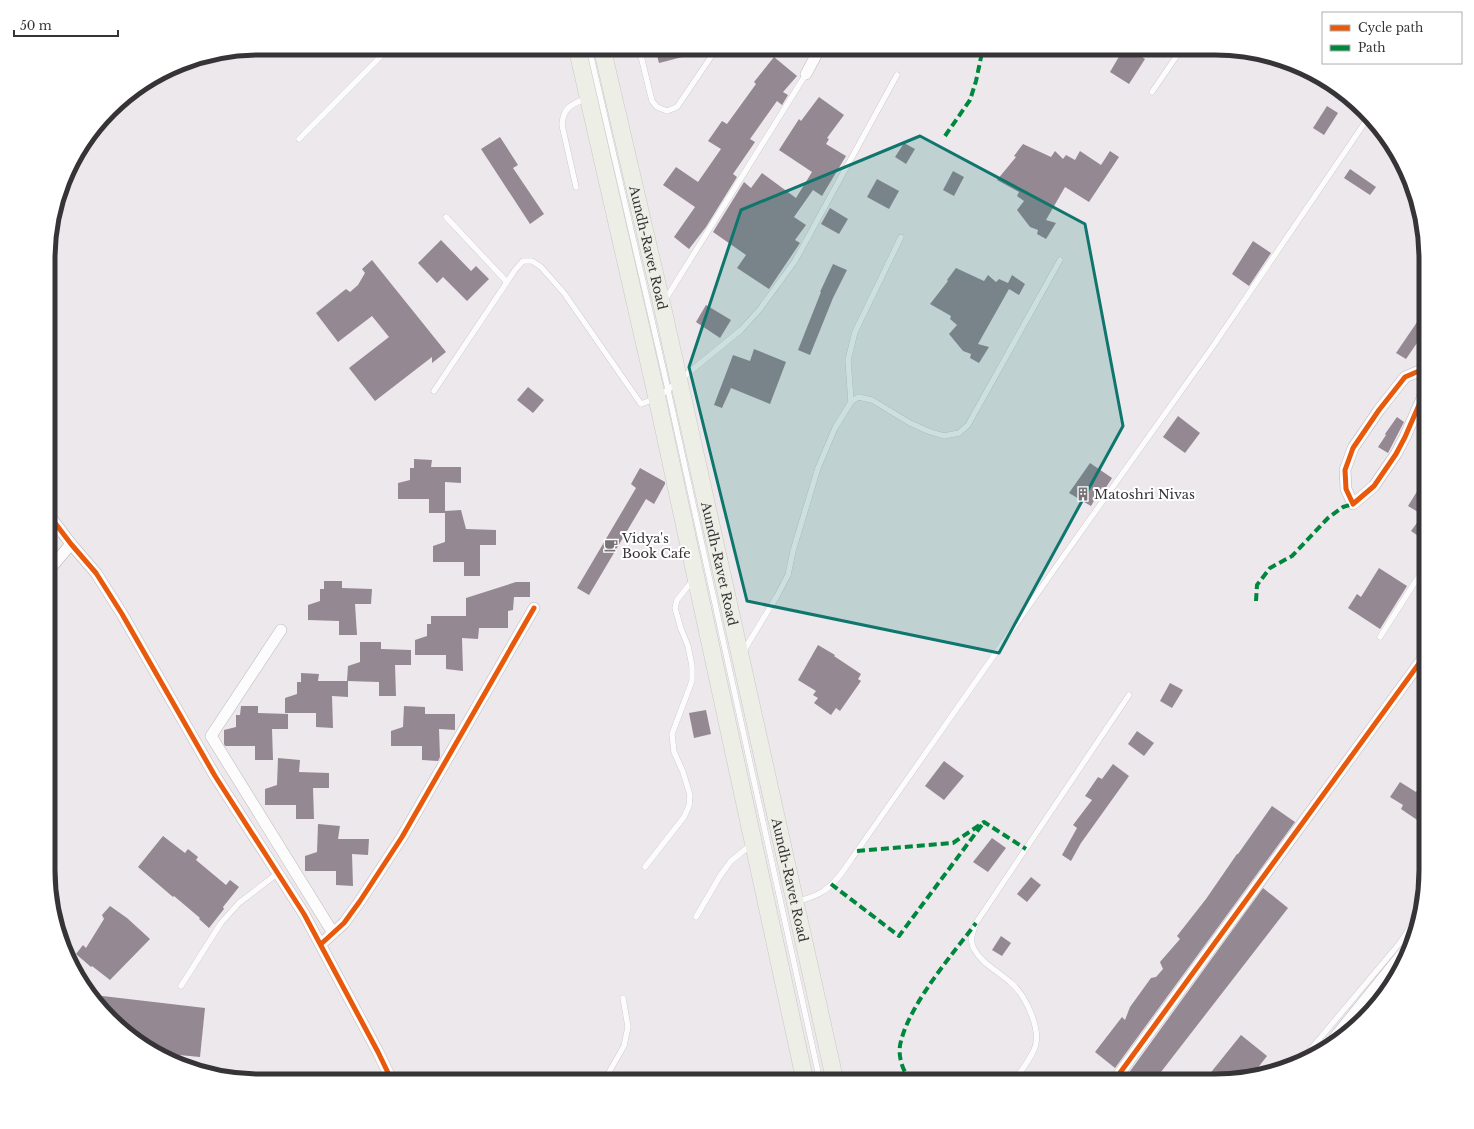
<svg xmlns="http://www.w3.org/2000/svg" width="1474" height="1129" font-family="'Libre Baskerville',serif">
	<rect width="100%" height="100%" fill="#ede8ec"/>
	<g fill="#948892">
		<polygon points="655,48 702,48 702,52 659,63"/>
		<polygon points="1124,48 1128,48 1145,59 1129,84 1110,72"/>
		<polygon points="774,57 797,76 783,92 788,95 782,105 777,101 750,139 755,142 733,174 737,177 706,227 689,249 674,237 695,207 663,185 676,167 698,182 721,149 708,141 722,121 727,124 756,84 754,82"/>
		<polygon points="819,97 844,115 827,138 829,139 826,144 846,156 822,196 813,190 794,217 806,225 795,240 800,243 769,289 737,268 746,255 713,232 744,182 751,188 762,173 796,198 812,172 779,150 799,119 801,121"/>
		<polygon points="1327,106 1338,113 1324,135 1313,128"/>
		<polygon points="500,137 518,165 513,168 544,214 530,224 481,149"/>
		<polygon points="904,143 915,149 906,164 895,157"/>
		<polygon points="1023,144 1051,157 1055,151 1063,159 1066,155 1075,160 1080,151 1101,165 1110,151 1119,157 1089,202 1065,187 1046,220 1056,223 1046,239 1037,234 1038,230 1030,227 1017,210 1024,201 1017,196 1019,192 997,180 1016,157 1014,156"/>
		<polygon points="1350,169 1376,187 1370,195 1344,178"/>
		<polygon points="953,171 964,177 954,196 943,190"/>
		<polygon points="877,179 899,191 889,209 867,197"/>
		<polygon points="830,208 848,219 839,234 821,224"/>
		<polygon points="441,240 471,271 476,266 489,279 467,301 443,277 437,283 418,263"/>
		<polygon points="1253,241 1271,253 1249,286 1232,274"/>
		<polygon points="372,260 446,352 432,363 432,357 375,401 349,368 389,337 372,316 338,342 316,313 346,289 350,292 358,285 365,273 362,269"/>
		<polygon points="833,264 847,270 833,298 810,355 798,350 821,292 820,292"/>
		<polygon points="956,268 984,281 988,275 996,282 999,279 1008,283 1012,275 1025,284 1019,295 1009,289 978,344 989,347 979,363 970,358 971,354 963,351 949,334 957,325 950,319 951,316 930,304 948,281 947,280"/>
		<polygon points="706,305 731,320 720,338 696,322"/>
		<polygon points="1426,309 1426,330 1406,359 1396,353"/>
		<polygon points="754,349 786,362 770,404 731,388 722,408 714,405 733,355 750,361"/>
		<polygon points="528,387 544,400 533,413 517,400"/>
		<polygon points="1178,416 1200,433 1185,453 1163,437"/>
		<polygon points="1397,417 1404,422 1388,453 1378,447 1386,435 1385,434"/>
		<polygon points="414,459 432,460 431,467 461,467 461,483 445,482 445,513 429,513 429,499 398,499 398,483 410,480 410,468 414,468"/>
		<polygon points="1090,463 1112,478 1105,489 1102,487 1091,506 1069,493"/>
		<polygon points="640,468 665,482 665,484 654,504 646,499 589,595 577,588 636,488 631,484"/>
		<polygon points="1426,477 1426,500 1418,512 1408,506"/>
		<polygon points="461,510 466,529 496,530 496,545 480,545 480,576 464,576 464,562 433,562 433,546 445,542 445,511"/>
		<polygon points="1419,520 1426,524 1426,531 1421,538 1411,531"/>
		<polygon points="1379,568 1407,586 1380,629 1348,608 1357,594 1361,597"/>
		<polygon points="324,581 342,581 342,588 372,589 371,604 355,604 357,635 339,635 339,621 308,620 308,605 320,601 320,589 324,589"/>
		<polygon points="516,582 530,582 530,597 514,597 513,610 508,611 508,628 479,628 478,639 462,638 463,671 446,669 446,655 415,655 415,640 427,636 427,624 431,624 431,616 466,616 466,598"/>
		<polygon points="360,642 381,642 381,649 411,650 411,665 395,665 396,696 379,696 379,682 347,681 348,666 360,662"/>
		<polygon points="818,645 835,655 834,656 861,674 858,679 861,681 840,711 836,708 831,715 814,703 818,698 813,695 816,691 798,680"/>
		<polygon points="301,673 319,674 318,681 348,681 348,697 332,696 333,728 316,727 316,713 285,713 285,698 297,694 297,682 301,682"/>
		<polygon points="1170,683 1183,690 1172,708 1160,701"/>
		<polygon points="241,706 258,706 258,713 288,714 288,729 272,729 273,760 255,760 255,746 225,746 224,744 224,730 236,727 236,715 240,715"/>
		<polygon points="404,706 425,707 425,714 455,714 455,730 439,729 440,757 438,761 422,760 422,746 391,746 391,731 403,727"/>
		<polygon points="706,710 711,734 694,738 689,713"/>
		<polygon points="1137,731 1154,743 1144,756 1128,744"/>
		<polygon points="278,758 300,760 299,772 329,773 329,788 313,788 314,819 296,819 296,805 265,805 265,789 277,785"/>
		<polygon points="944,761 964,776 944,800 925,786"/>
		<polygon points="1113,764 1129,776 1081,843 1071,861 1062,855 1077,828 1073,825 1092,800 1085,796 1098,777 1102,779"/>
		<polygon points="1426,778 1426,826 1401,809 1403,805 1390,797 1400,782 1416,792"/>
		<polygon points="1272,806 1295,822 1115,1068 1095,1052 1122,1017 1125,1020 1130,1007 1151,978 1156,977 1163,969 1160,962 1180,939 1177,936 1206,899 1237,854 1238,854"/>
		<polygon points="318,824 340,826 338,839 369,839 368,855 352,854 353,886 336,885 336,871 305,871 305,856 317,852"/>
		<polygon points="163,836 185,853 188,849 198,857 196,860 226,885 230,880 239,887 223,907 224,909 209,928 199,919 200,918 174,896 173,897 138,867"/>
		<polygon points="992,838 1006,848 988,872 973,862"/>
		<polygon points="1031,877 1041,885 1027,902 1017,894"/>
		<polygon points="1263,888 1288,908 1154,1081 1123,1081"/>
		<polygon points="110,906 127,918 150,939 110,980 92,966 91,967 76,954 83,945 86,948 104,919 102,915"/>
		<polygon points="1001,936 1011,943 1002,956 992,950"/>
		<polygon points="94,995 205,1008 200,1057 158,1053 120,1029"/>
		<polygon points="1241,1035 1267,1056 1250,1078 1204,1081"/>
	</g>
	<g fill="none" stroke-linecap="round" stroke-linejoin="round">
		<g stroke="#bdb9bc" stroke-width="6">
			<g id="lane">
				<polyline points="589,48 666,381 820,1081"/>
				<polyline points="639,48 652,101 657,107 667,111 677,107 717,48"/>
				<polyline points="1152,92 1182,48"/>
				<polyline points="299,139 389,48"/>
				<path d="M576 187 562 125C563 107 572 104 587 98"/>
				<polyline points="446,217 507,282"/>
				<polyline points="665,300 806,74"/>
				<polyline points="434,391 515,270 523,261 532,261 541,267 564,293 641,404 654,399"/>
				<polyline points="665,392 741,330 760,309 795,261 897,75"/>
				<polyline points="851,402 858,397 872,400 910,423 928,431 944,436 959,433 968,425 1060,260"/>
				<polyline points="1380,637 1426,565"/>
				<polyline points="743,652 777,596 788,575 793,551 818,468 835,428 851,402 848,360 855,332 901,237"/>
				<polyline points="645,867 684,817 689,806 690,795 683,772 674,752 672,734 692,681 692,666 688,646 681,629 675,608 677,600 693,580"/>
				<path d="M796 902C805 899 814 897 822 892 837 883 847 865 857 851L1058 564 1211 349 1368 118"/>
				<polyline points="696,917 720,876 731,861 752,844"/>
				<polyline points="181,986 221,923 239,903 278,873"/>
				<polyline points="1300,1062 1399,944 1418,916"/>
				<polyline points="604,1081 624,1046 628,1027 623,998"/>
				<path d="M1014 1081C1021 1071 1029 1061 1034 1050 1043 1031 1025 994 1010 982 998 971 982 964 974 949 969 941 973 931 976 923L1129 695"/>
			</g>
		</g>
		<g stroke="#bdb9bc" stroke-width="12">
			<g id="street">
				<polyline points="806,74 820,48"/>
				<polyline points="1426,389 1405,437 1396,454 1374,486 1353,504 1346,489 1345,470 1353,448 1379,410 1405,377 1426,368"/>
				<polyline points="49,515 71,544 96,573 122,614 215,776 304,914 378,1052 392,1081"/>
				<polyline points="49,570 71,544"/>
				<polyline points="281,630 211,736 333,933"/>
				<polyline points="321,944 344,923 360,901 402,837 534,608"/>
				<polyline points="1335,1037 1412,942"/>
				<polyline points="1114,1081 1426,654"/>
			</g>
		</g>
		<g stroke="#c9c7c8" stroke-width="18">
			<g id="primary">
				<polyline points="577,48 657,398 805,1081"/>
				<path id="s1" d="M602 48 662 305 835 1081"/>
			</g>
		</g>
		<use href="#lane" stroke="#fcfcfc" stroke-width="5.5"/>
		<use href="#street" stroke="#fcfcfc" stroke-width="11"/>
		<use href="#primary" stroke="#edefe7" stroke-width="17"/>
		<g stroke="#00873e" stroke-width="4" stroke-dasharray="8 4" stroke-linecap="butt">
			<polyline points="945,136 970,100 976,81 983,48"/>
			<polyline points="1256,601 1257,585 1270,568 1292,556 1328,518 1343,507 1353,504"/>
			<polyline points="857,851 953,843 984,822 1026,849"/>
			<polyline points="831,884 899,936 984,822"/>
			<path d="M912 1081C902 1072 897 1054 901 1041 911 1002 952 955 976 923"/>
		</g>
		<g stroke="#fff" stroke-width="8">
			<g id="cycleway">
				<polyline points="1426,389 1405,437 1396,454 1374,486 1353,504 1346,489 1345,470 1353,448 1379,410 1405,377 1426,368"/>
				<polyline points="49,515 71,544 96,573 122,614 215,776 304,914 378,1052 392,1081"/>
				<polyline points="321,944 344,923 360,901 402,837 534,608"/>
				<polyline points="1114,1081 1426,654"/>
			</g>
		</g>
		<use href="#cycleway" stroke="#e8590c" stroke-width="5"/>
	</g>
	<path fill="#0f766e" fill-opacity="0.2" stroke="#0f766e" stroke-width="3" stroke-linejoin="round" d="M920 136 1085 224 1123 426 999 653 747 601 689 367 741 210Z"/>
	<defs>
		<g id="building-bare" transform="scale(1.08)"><path d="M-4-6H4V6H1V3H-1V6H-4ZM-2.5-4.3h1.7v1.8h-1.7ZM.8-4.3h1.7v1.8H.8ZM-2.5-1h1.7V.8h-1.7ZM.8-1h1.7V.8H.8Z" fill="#777376" stroke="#fff" stroke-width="2.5" paint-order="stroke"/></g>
		<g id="cafe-bare" transform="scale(1.08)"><path d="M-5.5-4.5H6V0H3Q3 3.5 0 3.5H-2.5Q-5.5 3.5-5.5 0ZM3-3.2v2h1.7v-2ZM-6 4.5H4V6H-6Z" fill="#777376" stroke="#fff" stroke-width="2.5" paint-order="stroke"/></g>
	</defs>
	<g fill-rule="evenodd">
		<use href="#building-bare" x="1083" y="494"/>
		<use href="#cafe-bare" x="611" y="545"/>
	</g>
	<g text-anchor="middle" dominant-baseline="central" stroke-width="4" stroke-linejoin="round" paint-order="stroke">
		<g font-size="13" fill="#373437" stroke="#fff">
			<text stroke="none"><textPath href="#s1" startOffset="205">Aundh-Ravet Road</textPath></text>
			<text stroke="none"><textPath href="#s1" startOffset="529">Aundh-Ravet Road</textPath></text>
			<text stroke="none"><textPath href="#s1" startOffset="853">Aundh-Ravet Road</textPath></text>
		</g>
		<g font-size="13" fill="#373437" stroke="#fff" text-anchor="start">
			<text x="1094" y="494">Matoshri Nivas</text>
			<text x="622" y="538">Vidya's<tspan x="622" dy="15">Book Cafe</tspan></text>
		</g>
	</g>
	<path d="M0 0H1474V1129H0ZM259 55H1215A204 204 0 0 1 1419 259V870A204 204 0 0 1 1215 1074H259A204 204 0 0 1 55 870V259A204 204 0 0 1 259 55Z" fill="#fff" fill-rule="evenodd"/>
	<path fill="none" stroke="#373437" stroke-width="5" d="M259 55H1215A204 204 0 0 1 1419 259V870A204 204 0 0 1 1215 1074H259A204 204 0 0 1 55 870V259A204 204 0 0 1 259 55Z"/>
	<rect x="1322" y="12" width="140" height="52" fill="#ffffff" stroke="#afaeaf"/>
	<rect x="1330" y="25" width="20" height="6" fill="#e8590c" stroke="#afaeaf"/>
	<text x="1358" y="32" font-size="12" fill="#373437">Cycle path</text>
	<rect x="1330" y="45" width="20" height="6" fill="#00873e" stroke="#afaeaf"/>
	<text x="1358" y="52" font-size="12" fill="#373437">Path</text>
	<path d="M14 30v6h104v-6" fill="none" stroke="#373437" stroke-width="2"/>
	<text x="20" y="30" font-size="12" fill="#373437" stroke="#ffffff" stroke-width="3" paint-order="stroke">50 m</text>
</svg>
